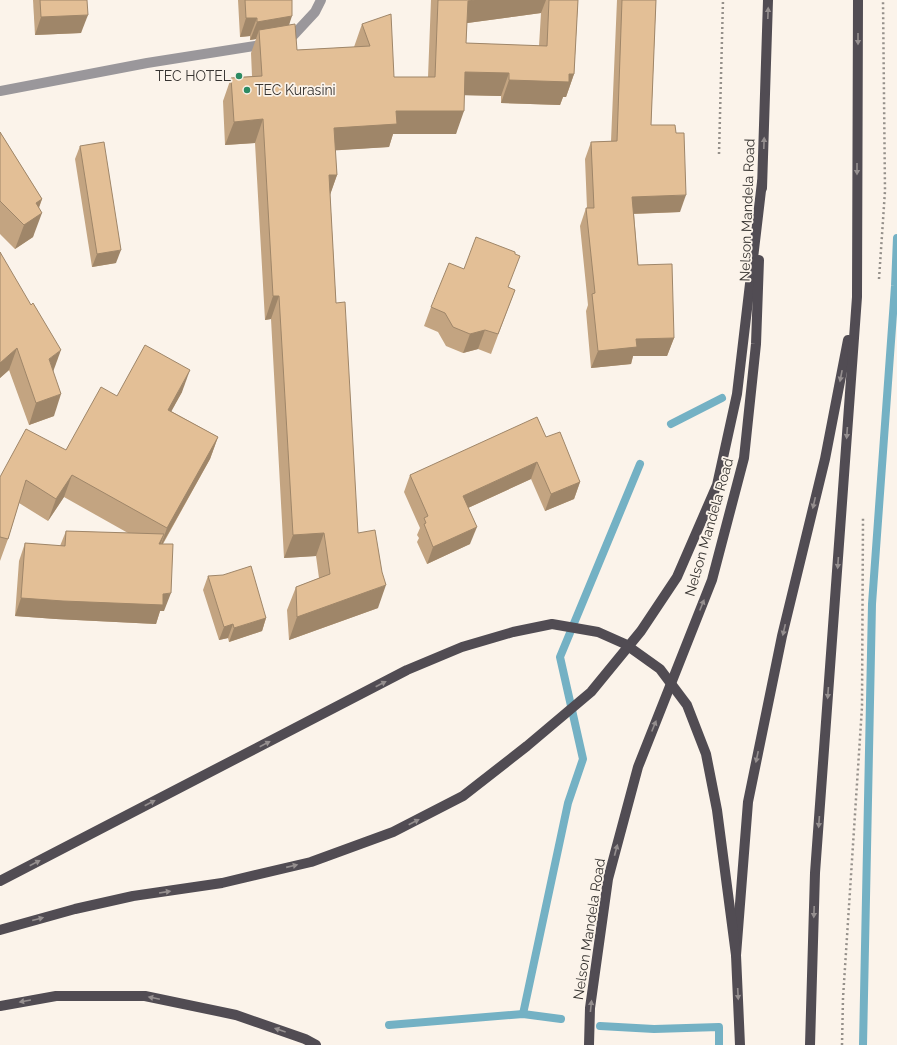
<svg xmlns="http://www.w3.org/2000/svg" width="897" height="1045" font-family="Raleway,sans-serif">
	<rect width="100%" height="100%" fill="#fbf3ea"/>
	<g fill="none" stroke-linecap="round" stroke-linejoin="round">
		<g stroke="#74b1c4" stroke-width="8">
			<polyline points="671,424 722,398"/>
			<polyline points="523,1014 568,803 583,759 560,657 640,464"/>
			<polyline points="389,1025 523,1014 561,1019"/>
			<polyline points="600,1026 654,1029 719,1027 719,1045"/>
			<polyline points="863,1045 872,604 895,286 897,238"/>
		</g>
		<g stroke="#95908a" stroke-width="2.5" stroke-dasharray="2 3" stroke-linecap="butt">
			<polyline points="719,154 723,0"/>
			<polyline points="879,279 885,191 883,0"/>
			<polyline points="842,1045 843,998 862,707 863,516"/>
		</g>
		<g stroke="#9a979b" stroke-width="10">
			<polyline points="287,40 289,40 315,12 321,0"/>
			<polyline points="0,91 147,63 267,44"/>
		</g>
		<g stroke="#514c53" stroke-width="10">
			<polyline points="762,188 768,0"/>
			<polyline points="0,930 75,909 133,896 222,883 311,862 393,832 463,796 527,746 591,692 641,631 677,577 717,485 737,394 762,182"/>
			<polyline points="0,1006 56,996 145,996 236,1015 305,1039 316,1045"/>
			<polyline points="589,1045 590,1008 608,879 638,767 712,580 744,458 756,344 759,260"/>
			<polyline points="740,1045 736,955 748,802 782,636 825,459 848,340"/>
			<polyline points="810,1045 815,873 857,297 858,0"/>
		</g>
		<polyline stroke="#514c53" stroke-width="10" points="0,881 407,670 462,647 513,632 552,624 598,632 625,644 660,669 687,705 706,754 717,810 736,955"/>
	</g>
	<g fill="#c3a481" fill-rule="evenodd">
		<polygon points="33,0 87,0 81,33 35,35"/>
		<path d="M238 0H292L289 25 297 50 354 47 362 24 394 77H428L431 0H578L574 74 566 97H563L560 105 501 103V96L464 95 456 134H393L389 147 335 150 337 175 330 194 336 303 358 533 378 608 289 640 287 610 296 587 319 578 316 556 284 558 271 319 265 320 255 143 225 145 223 101 231 78 252 76 251 53 256 39 250 40V36L240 37ZM541 13 539 46 466 43 467 23Z"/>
		<polygon points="617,0 656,0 651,125 680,212 634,214 638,265 674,338 667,356 633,356 631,364 591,368 586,311 588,305 580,226 586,208 587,208 585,159 591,142 611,141"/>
		<polygon points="0,132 42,199 39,208 33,237 15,249 0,234"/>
		<polygon points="80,146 116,263 92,267 75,159"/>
		<polygon points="0,252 53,371 54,416 29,425 9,370 0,378"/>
		<polygon points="464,269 515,290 491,354 478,349 463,353 446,346 438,332 424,326 431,307"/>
		<polygon points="182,392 171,411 218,437 210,459 163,544 164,611 160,611 156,624 56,619 15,616 19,561 25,543 60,546 66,531 128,533 64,497 48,521 19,503 8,539 0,561 0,477 66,450 117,396"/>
		<polygon points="546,437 580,482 574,499 545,511 531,479 468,508 470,544 427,564 417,542 419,538 417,535 420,528 404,492 410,475"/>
		<polygon points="208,576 266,618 262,631 229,642 228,638 219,640 203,590"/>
	</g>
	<g fill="#9f8669">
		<polygon points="475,0 546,0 541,13 460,24 468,1"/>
		<polygon points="88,15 81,33 35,35 41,17"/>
		<polygon points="292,16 286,34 259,30 256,39 250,40 257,22"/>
		<polygon points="246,18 257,18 250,36 240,37"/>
		<polygon points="465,72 509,73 501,96 456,95"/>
		<polygon points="569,74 574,74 566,97 563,97 560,105 501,103 509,80"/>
		<polygon points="396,111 464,111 456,134 393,134 389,147 326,151 334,128"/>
		<polygon points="263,119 255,143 225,145 234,122"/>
		<polygon points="329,175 337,175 329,198"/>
		<polygon points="686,195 680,212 626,214 632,197"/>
		<polygon points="42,199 35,217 42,213 33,237 15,249 24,225 36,203"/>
		<polygon points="121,250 116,263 92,267 97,254"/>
		<polygon points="273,296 279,296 271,319 265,320"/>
		<polygon points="485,330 478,349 463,353 470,334"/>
		<polygon points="674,338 667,356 633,356 631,364 591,368 598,351 636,339"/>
		<polygon points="17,348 9,370 0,378 0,363"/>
		<polygon points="61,350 53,372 49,359"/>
		<polygon points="190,370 182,392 160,432 168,410"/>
		<polygon points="61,394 54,416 29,425 36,403"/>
		<polygon points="218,437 210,459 159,550 167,528"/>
		<polygon points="537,462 531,479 457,513 463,496"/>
		<polygon points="72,475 64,497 48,521 56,499"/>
		<polygon points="580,482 574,499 545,511 551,494"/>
		<polygon points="477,527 470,544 427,564 433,547"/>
		<polygon points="324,533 316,556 284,558 293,535"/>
		<polygon points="164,534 158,552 159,544"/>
		<polygon points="386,585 378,608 289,640 297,617"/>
		<polygon points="171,593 164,611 160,611 156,624 56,619 15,616 21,598 163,594"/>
		<polygon points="266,618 262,631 229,642 234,628"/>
		<polygon points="233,624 228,638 219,640 224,627"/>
	</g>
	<g fill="#e3bf96" stroke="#9f8669">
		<polygon points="40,0 87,0 88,15 41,17"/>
		<polygon points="245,0 292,0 292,16 257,22 257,18 246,18"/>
		<polygon points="438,0 475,0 468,1 466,43 547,46 549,0 578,0 574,74 569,74 569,82 509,80 509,73 465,72 464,111 396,111 397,124 334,128 337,175 329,175 336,303 345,302 358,533 375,530 382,572 386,585 297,617 296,587 330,574 324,533 293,535 279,296 273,296 263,119 234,122 231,78 262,76 259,30 295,24 297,50 370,46 362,24 391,14 394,77 435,77"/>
		<polygon points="622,0 656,0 651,125 675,125 676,133 684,133 686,195 632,197 638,265 672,264 674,338 636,339 637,347 598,351 592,294 595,293 586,208 594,208 591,142 617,141"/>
		<polygon points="0,132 42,199 36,203 42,213 24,225 0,201"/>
		<polygon points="104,142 121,250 97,254 80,146"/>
		<polygon points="476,237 515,252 515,254 520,256 508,287 515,290 498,334 485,330 470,334 453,327 445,313 431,307 449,263 464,269"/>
		<polygon points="0,252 31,305 33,303 61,350 49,359 61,394 36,403 17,348 0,363"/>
		<polygon points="145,345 190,370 168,410 218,437 167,528 72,475 56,499 26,480 8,539 0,537 0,477 26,429 66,450 101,387 117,396"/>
		<polygon points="537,417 546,437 560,432 580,482 551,494 537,462 463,496 477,527 433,547 424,524 426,523 424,518 428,516 410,475"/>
		<polygon points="66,531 164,534 159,544 173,544 171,593 163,594 163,605 63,601 21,598 25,543 65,546"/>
		<polygon points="251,566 266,618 234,628 233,624 224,627 208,576 223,575"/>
	</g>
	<defs><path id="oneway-solid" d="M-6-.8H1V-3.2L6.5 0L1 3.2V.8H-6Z"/></defs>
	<g fill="#958f8f">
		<use href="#oneway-solid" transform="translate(768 13) rotate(-88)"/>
		<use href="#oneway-solid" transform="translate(858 39) rotate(90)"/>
		<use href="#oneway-solid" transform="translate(764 143) rotate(-88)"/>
		<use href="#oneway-solid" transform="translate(857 169) rotate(90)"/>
		<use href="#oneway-solid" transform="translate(841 376) rotate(101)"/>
		<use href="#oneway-solid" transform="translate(847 433) rotate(94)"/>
		<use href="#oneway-solid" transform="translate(814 503) rotate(103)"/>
		<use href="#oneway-solid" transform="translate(838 563) rotate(94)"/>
		<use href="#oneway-solid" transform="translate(702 605) rotate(-68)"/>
		<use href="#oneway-solid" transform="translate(784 630) rotate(103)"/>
		<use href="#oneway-solid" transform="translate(381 684) rotate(-27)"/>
		<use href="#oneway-solid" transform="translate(828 693) rotate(94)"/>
		<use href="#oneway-solid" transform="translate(654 726) rotate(-68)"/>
		<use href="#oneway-solid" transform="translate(265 744) rotate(-27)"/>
		<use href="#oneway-solid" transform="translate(757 757) rotate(102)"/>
		<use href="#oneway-solid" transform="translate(150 803) rotate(-27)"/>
		<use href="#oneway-solid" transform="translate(414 822) rotate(-27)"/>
		<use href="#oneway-solid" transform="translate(819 822) rotate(94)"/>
		<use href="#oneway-solid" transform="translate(616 850) rotate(-75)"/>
		<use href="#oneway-solid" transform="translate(35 863) rotate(-27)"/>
		<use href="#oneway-solid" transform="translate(292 866) rotate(-13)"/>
		<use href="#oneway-solid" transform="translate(165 892) rotate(-9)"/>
		<use href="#oneway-solid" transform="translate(814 912) rotate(92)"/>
		<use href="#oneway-solid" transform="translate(38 919) rotate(-15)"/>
		<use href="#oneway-solid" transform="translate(738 994) rotate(87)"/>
		<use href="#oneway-solid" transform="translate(154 998) rotate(-168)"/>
		<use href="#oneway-solid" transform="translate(25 1001) rotate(170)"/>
		<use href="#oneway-solid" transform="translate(591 1006) rotate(-84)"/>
		<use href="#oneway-solid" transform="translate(280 1030) rotate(-161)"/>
	</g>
	<g fill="#2d8b63" stroke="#fbf3ea" stroke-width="1.5">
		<circle cx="239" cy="76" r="4"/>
		<circle cx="247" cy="90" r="4"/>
	</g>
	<g text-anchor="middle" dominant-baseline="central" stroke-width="3.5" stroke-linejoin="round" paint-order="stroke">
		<g font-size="14" fill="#373431" stroke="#fbf3ea" text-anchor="end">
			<text x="231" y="76">TEC HOTEL</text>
			<text x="255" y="90" text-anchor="start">TEC Kurasini</text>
		</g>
		<g font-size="14" fill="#373431" stroke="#fbf3ea">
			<text transform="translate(747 210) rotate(-88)">Nelson Mandela Road</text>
			<text transform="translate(709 527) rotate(-74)">Nelson Mandela Road</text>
			<text transform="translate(589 929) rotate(-81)">Nelson Mandela Road</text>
		</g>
	</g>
</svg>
